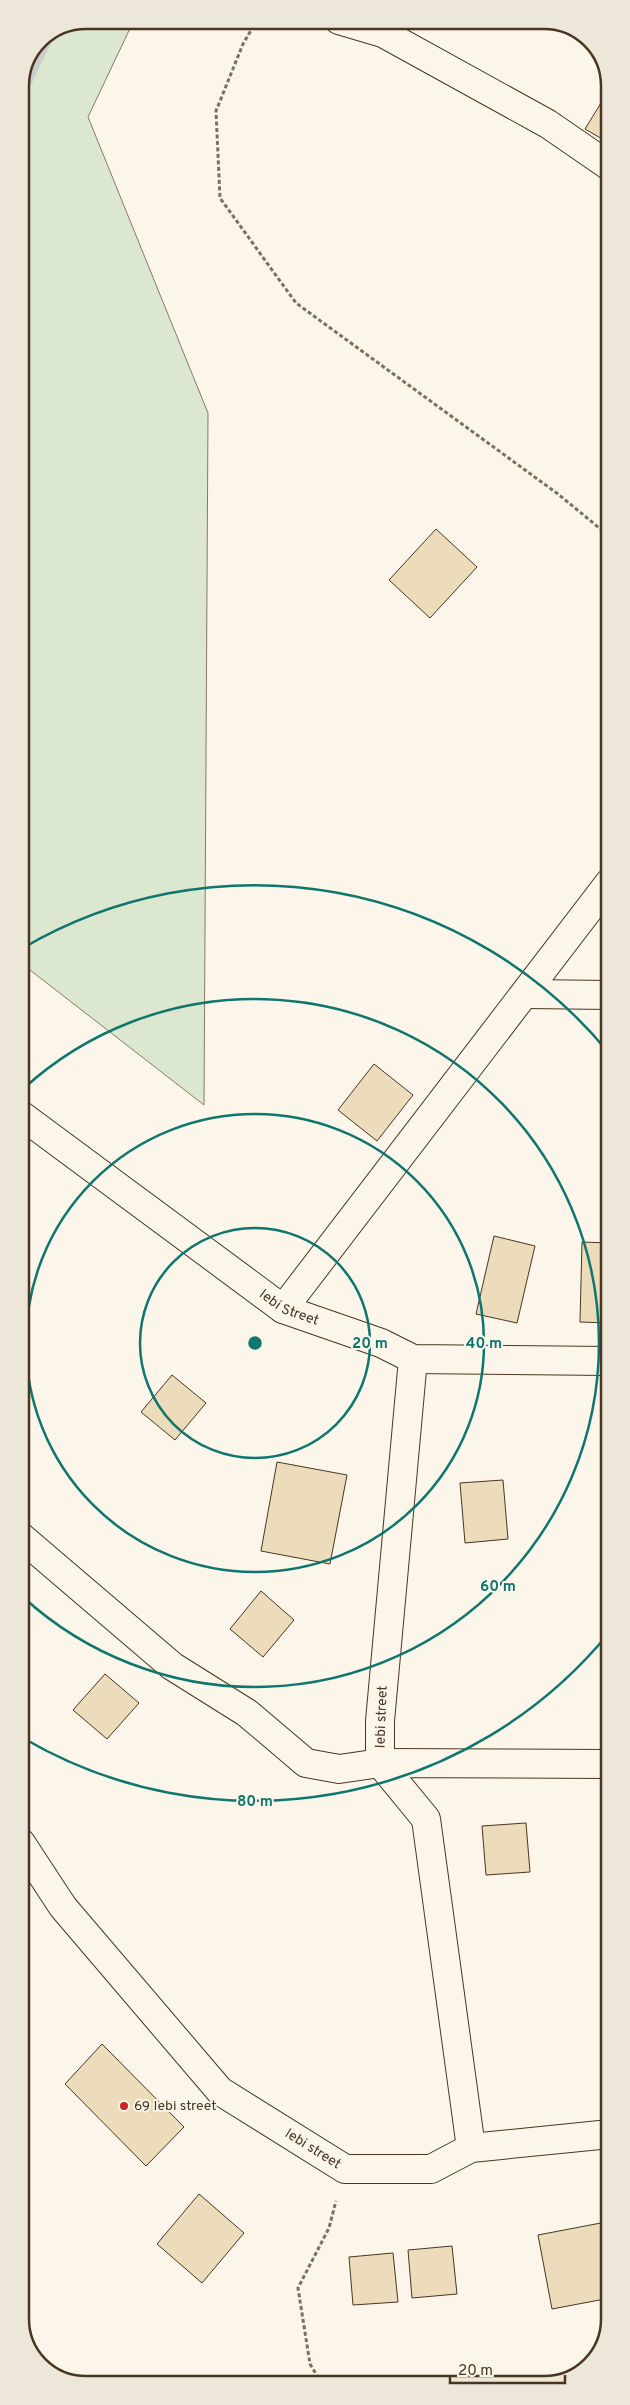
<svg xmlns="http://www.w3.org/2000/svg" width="630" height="2405" font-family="Overpass,sans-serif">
	<rect width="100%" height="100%" fill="#fbf6e9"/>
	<polygon fill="#dce7d0" stroke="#887966" points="86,20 134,20 88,117 208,413 204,1105 21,963 20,86 40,39"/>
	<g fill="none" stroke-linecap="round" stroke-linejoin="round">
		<polyline stroke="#c9cecd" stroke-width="11" points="20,95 49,35"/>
	</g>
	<g fill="#ecdcbc" stroke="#4a3520">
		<polygon points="609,90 609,143 585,129"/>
		<polygon points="436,529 477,567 430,618 389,580"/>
		<polygon points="374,1064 413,1095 377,1141 338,1110"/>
		<polygon points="494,1236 535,1246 517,1323 476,1314"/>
		<polygon points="582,1242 609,1243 609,1323 580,1322"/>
		<polygon points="172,1375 206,1403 175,1440 141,1412"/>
		<polygon points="277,1462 347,1475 330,1564 261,1551"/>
		<polygon points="503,1480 508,1539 465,1543 460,1483"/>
		<polygon points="261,1591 294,1620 263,1657 230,1629"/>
		<polygon points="105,1674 139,1703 107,1739 73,1710"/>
		<polygon points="526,1823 530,1872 486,1875 482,1826"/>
		<polygon points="102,2044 184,2127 146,2166 65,2084"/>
		<polygon points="199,2194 244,2233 202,2283 157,2244"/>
		<polygon points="606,2222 610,2245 610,2298 552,2309 538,2235"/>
		<polygon points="452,2246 457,2294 412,2298 408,2250"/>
		<polygon points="393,2253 398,2302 353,2305 349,2257"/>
	</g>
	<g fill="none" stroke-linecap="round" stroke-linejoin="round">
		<g stroke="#4a3520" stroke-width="30">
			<g id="minor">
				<polyline points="339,20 383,33 548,124 609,166"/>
				<polyline points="527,994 609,995"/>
				<path id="s1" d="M21 1115 283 1309 381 1343 413 1359 609 1361"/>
				<polyline points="283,1309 609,883"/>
				<polyline points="413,1359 380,1721 380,1763 426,1819 471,2148"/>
				<polyline points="21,1537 172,1666 247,1713 306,1763 339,1769 380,1763 610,1764"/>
				<path id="s2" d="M21 1843 63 1907 220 2091 345 2169H431L471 2148 610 2134"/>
			</g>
		</g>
		<g stroke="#7f6f5c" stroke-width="3" stroke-dasharray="4 2.5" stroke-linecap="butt">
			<polyline points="257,20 243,44 216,111 220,198 296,303 558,494 609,536"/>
			<polyline points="322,2384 310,2364 298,2288 329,2228 336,2201"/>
		</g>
		<use href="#minor" stroke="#fbf6e9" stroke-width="28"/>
	</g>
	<g fill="none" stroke="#0f766e" stroke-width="2.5">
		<circle cx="255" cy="1343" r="115"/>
		<circle cx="255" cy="1343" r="229"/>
		<path d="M23 1089A344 344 0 1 1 23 1597"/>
		<path d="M608 1634A458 458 0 0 1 23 1738M23 948A458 458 0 0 1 608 1052"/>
	</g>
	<circle fill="#c62828" stroke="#fbf6e9" stroke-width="2" cx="124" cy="2106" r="5"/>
	<g text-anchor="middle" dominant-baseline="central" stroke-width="4" stroke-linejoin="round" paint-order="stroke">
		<g font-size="14" fill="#4a3520" stroke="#fbf6e9">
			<text stroke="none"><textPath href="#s1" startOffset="331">Iebi Street</textPath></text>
			<text transform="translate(382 1717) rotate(-88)">Iebi street</text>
			<text stroke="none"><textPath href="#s2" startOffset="428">Iebi street</textPath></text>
		</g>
		<g font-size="14" fill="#4a3520" stroke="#fbf6e9" text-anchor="start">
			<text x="134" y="2106">69 Iebi street</text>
		</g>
	</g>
	<path d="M0 0H630V2405H0ZM86 29H544A57 57 0 0 1 601 86V2319A57 57 0 0 1 544 2376H86A57 57 0 0 1 29 2319V86A57 57 0 0 1 86 29Z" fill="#ede7d9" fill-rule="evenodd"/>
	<path fill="none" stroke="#4a3520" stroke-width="2.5" d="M86 29H544A57 57 0 0 1 601 86V2319A57 57 0 0 1 544 2376H86A57 57 0 0 1 29 2319V86A57 57 0 0 1 86 29Z"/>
	<circle cx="255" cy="1343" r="8" fill="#0f766e" stroke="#fbf6e9" stroke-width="2.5"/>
	<g font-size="15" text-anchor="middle" font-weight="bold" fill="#0f766e" stroke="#fbf6e9" stroke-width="4" stroke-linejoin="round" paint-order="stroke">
		<text x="370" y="1348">20 m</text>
		<text x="484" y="1348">40 m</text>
		<text x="498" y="1591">60 m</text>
		<text x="255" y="1806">80 m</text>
	</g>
	<path d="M450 2375v8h115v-8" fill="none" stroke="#4a3520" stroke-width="2.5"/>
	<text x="458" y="2375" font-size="15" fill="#4a3520" stroke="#fbf6e9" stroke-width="4" paint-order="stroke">20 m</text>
</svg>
